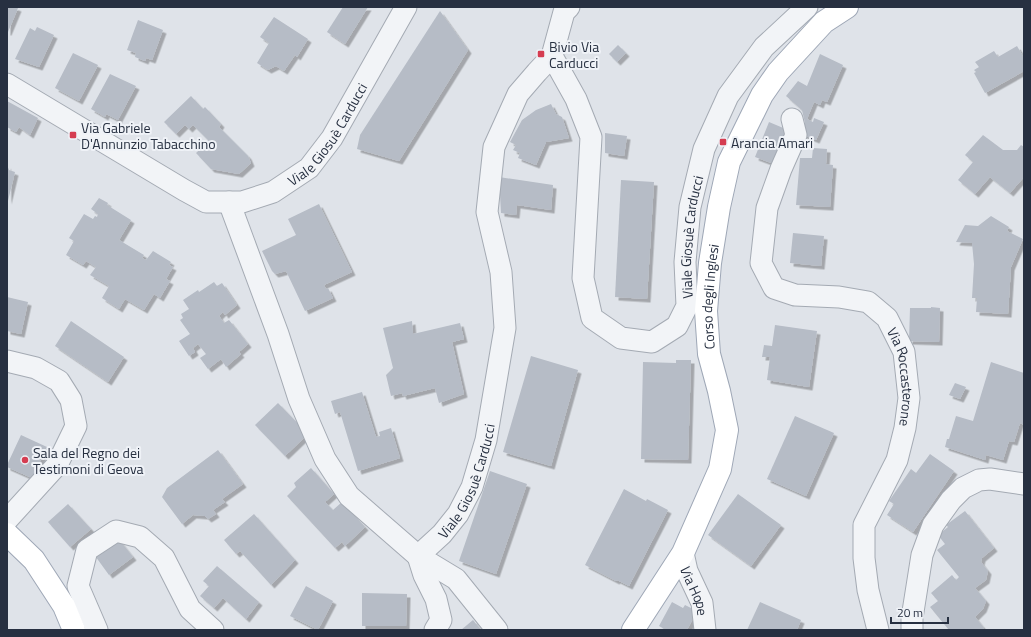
<svg xmlns="http://www.w3.org/2000/svg" width="1031" height="637" font-family="'Titillium Web',sans-serif">
	<defs>
		<filter id="shadow"><feDropShadow dx="3.5" dy="3.5" stdDeviation="0" flood-color="#0004"/></filter>
	</defs>
	<rect width="100%" height="100%" fill="#dfe3e9"/>
	<g fill="#b6bcc6" filter="url(#shadow)">
		<polygon points="7,7 15,7 18,8 8,32 7,32"/>
		<polygon points="343,7 368,7 345,44 327,32"/>
		<polygon points="440,11 468,50 399,161 357,149 360,135"/>
		<polygon points="274,17 308,39 297,57 295,55 284,71 276,66 268,70 257,63 269,43 260,37"/>
		<polygon points="138,20 163,30 152,60 146,58 145,61 135,57 136,53 127,50"/>
		<polygon points="37,27 54,35 39,67 15,59 30,28 35,31"/>
		<polygon points="618,45 626,53 617,62 609,54"/>
		<polygon points="1017,46 1024,58 1024,71 985,93 974,73 976,72 974,70 979,67 975,62 994,51 998,57"/>
		<polygon points="73,53 98,65 79,101 55,88"/>
		<polygon points="820,54 843,65 827,102 822,100 820,105 814,102 807,119 813,122 814,118 824,122 816,140 801,134 805,123 802,110 786,96 798,81 807,86"/>
		<polygon points="110,74 136,86 118,120 106,114 105,117 91,109"/>
		<polygon points="191,96 203,109 205,107 221,124 219,127 248,156 251,163 239,174 211,169 196,153 209,141 193,125 189,129 185,125 176,134 164,122"/>
		<polygon points="7,101 38,118 30,135 19,127 16,132 7,127"/>
		<polygon points="551,104 556,114 562,117 569,138 546,142 536,165 518,158 520,153 513,150 516,145 510,142 522,120 536,110"/>
		<polygon points="769,122 788,130 774,164 755,157"/>
		<polygon points="605,133 627,136 624,156 605,153"/>
		<polygon points="983,135 1003,150 1017,150 1021,145 1024,147 1024,177 1010,193 990,177 975,194 958,180 973,162 965,155"/>
		<polygon points="813,148 827,149 826,164 833,165 830,207 796,205 800,158 812,158"/>
		<polygon points="7,165 9,170 15,172 8,201"/>
		<polygon points="499,177 553,185 551,210 517,205 516,215 501,213"/>
		<polygon points="621,180 654,182 647,299 615,297"/>
		<polygon points="99,198 108,203 107,205 131,220 119,240 144,255 142,258 146,260 153,251 171,262 169,265 173,267 166,279 170,281 160,298 154,294 144,310 125,299 119,309 102,298 109,286 90,275 96,267 86,261 83,265 66,255 74,241 69,238 84,214 93,219 95,216 97,217 98,214 91,209"/>
		<polygon points="319,204 352,272 324,285 326,289 328,288 333,298 305,311 286,271 275,274 272,271 262,251 296,235 288,219"/>
		<polygon points="991,216 1009,227 1007,231 1023,239 1011,267 1008,314 976,312 977,298 972,298 974,264 972,243 956,242 965,225 978,226"/>
		<polygon points="793,233 824,236 821,266 790,263"/>
		<polygon points="214,282 217,286 222,283 237,305 225,315 223,312 219,316 224,323 229,320 248,344 239,352 241,354 226,367 221,359 208,369 200,358 206,354 198,344 193,348 195,352 189,356 179,341 190,334 180,320 183,318 181,314 189,309 183,300 198,290 199,292"/>
		<polygon points="7,297 28,302 21,334 7,331"/>
		<polygon points="931,307 940,308 939,342 909,341 910,308 931,308"/>
		<polygon points="71,321 124,357 108,382 55,346"/>
		<polygon points="412,321 413,334 460,323 464,339 452,342 464,394 439,403 435,388 403,396 402,393 391,396 386,375 393,368 383,328"/>
		<polygon points="775,325 817,331 809,387 767,380 770,357 762,357 764,345 772,346"/>
		<polygon points="531,356 578,370 551,466 503,452"/>
		<polygon points="676,360 691,360 688,460 641,459 643,362 676,363"/>
		<polygon points="991,362 1024,373 1024,425 1020,423 1014,442 1009,441 1003,460 986,455 985,460 945,447 947,439 949,439 956,416 973,421"/>
		<polygon points="955,383 966,387 960,399 949,395"/>
		<polygon points="362,392 376,437 380,436 379,432 391,428 400,458 358,471 340,412 335,414 331,401"/>
		<polygon points="278,403 308,434 285,456 255,425"/>
		<polygon points="795,416 834,433 806,496 767,479"/>
		<polygon points="21,435 47,447 32,478 7,467 7,465"/>
		<polygon points="218,450 243,484 222,499 225,502 213,510 216,514 208,519 205,516 193,515 182,524 162,497 167,488"/>
		<polygon points="930,454 954,471 913,532 887,515 894,504 889,501 911,469 916,473"/>
		<polygon points="311,468 334,494 325,502 333,510 342,502 365,527 345,546 342,542 335,548 287,496 296,487 294,483"/>
		<polygon points="490,471 527,484 496,574 459,561"/>
		<polygon points="624,489 646,501 647,499 668,510 629,586 617,580 616,581 585,565"/>
		<polygon points="738,494 781,525 751,566 708,535"/>
		<polygon points="68,504 91,529 70,547 48,522"/>
		<polygon points="965,511 994,548 982,558 981,562 988,571 986,580 975,588 986,601 983,609 975,617 984,628 983,630 949,630 930,607 938,601 931,593 952,575 956,580 959,577 937,550 945,544 938,535 948,527 946,525"/>
		<polygon points="254,514 295,560 271,585 240,551 236,554 224,540"/>
		<polygon points="116,536 133,557 109,575 93,553"/>
		<polygon points="217,566 259,602 246,619 223,598 214,608 200,596 209,586 203,581"/>
		<polygon points="306,586 333,601 318,630 290,616"/>
		<polygon points="362,593 407,594 406,626 362,626"/>
		<polygon points="672,602 683,608 685,605 697,611 687,630 666,630 659,626"/>
		<polygon points="760,602 801,620 797,630 747,630"/>
		<polygon points="473,620 481,630 461,630"/>
	</g>
	<g fill="none" stroke-linecap="round" stroke-linejoin="round">
		<g stroke="#a4aab3" stroke-width="23">
			<g id="minor">
				<path id="s1" d="M569 7 564 12 552 56 576 99 591 137 583 278 592 318 621 338 652 342 677 326 687 306 685 262 690 207 704 149 728 96 764 47 807 7"/>
				<path id="s2" d="M7 84 184 190 206 202H242L273 192 309 168 332 138 406 7"/>
				<path id="s3" d="M792 119 796 135 781 169 767 208 761 263 774 288 795 295 839 297 868 302 887 318 904 352 909 398 905 428 897 460 864 525V558L868 590 878 630"/>
				<polyline points="229,202 278,334 299,399 325,459 349,496 418,556 456,579 497,630"/>
				<polyline points="7,361 36,368 59,381 71,400 76,426 57,465 7,520"/>
				<path id="s4" d="M683 553 687 571 702 603 705 630"/>
				<path id="s5" d="M418 556 442 534 458 514 472 487 486 440 505 328 501 272 487 212 494 147 518 94 537 72 552 56"/>
				<polyline points="418,556 424,575 436,599 441,620 435,630"/>
				<polyline points="97,630 78,586 87,550 116,531 140,537 164,558 190,609 213,630"/>
				<polyline points="912,630 912,618 922,555 933,525 951,500 963,488 979,480 990,479 1024,484"/>
			</g>
		</g>
		<g stroke="#9ea7b6" stroke-width="24">
			<g id="major">
				<polyline points="7,534 34,560 64,606 74,630"/>
				<path id="s6" d="M633 630 683 553 720 469 727 430 719 391 709 354 706 311 710 263 719 207 729 162 762 95 778 72 824 22 847 7"/>
			</g>
		</g>
		<use href="#minor" stroke="#f2f4f7" stroke-width="21"/>
		<use href="#major" stroke="#fff" stroke-width="22"/>
	</g>
	<g fill="#d53d51" stroke="#eff2f7" stroke-width="1.5">
		<rect x="537" y="50" width="8" height="8" rx="2"/>
		<rect x="69" y="131" width="8" height="8" rx="2"/>
		<rect x="719" y="138" width="8" height="8" rx="2"/>
		<circle cx="25" cy="460" r="4"/>
	</g>
	<g text-anchor="middle" dominant-baseline="central" stroke-width="4" stroke-linejoin="round" paint-order="stroke">
		<g font-size="14" fill="#273041" stroke="#eff2f7" text-anchor="start">
			<text x="549" y="46">Bivio Via<tspan x="549" dy="16">Carducci</tspan></text>
			<text x="81" y="127">Via Gabriele<tspan x="81" dy="16">D'Annunzio Tabacchino</tspan></text>
			<text x="731" y="142">Arancia Amari</text>
			<text x="33" y="452">Sala del Regno dei<tspan x="33" dy="16">Testimoni di Geova</tspan></text>
		</g>
		<g font-size="14" fill="#273041" stroke="#eff2f7">
			<text stroke="none"><textPath href="#s2" startOffset="381">Viale Giosuè Carducci</textPath></text>
			<text stroke="none"><textPath href="#s1" startOffset="513">Viale Giosuè Carducci</textPath></text>
			<text stroke="none"><textPath href="#s6" startOffset="359">Corso degli Inglesi</textPath></text>
			<text stroke="none"><textPath href="#s3" startOffset="361">Via Roccasterone</textPath></text>
			<text stroke="none"><textPath href="#s5" startOffset="92">Viale Giosuè Carducci</textPath></text>
			<text stroke="none"><textPath href="#s4" startOffset="40">Via Hope</textPath></text>
		</g>
	</g>
	<rect width="1031" height="637" fill="none" stroke="#273041" stroke-width="16"/>
	<path d="M891 617v6h57v-6" fill="none" stroke="#273041" stroke-width="2"/>
	<text x="897" y="617" font-size="12" fill="#273041" stroke="#eff2f7" stroke-width="3" paint-order="stroke">20 m</text>
</svg>
